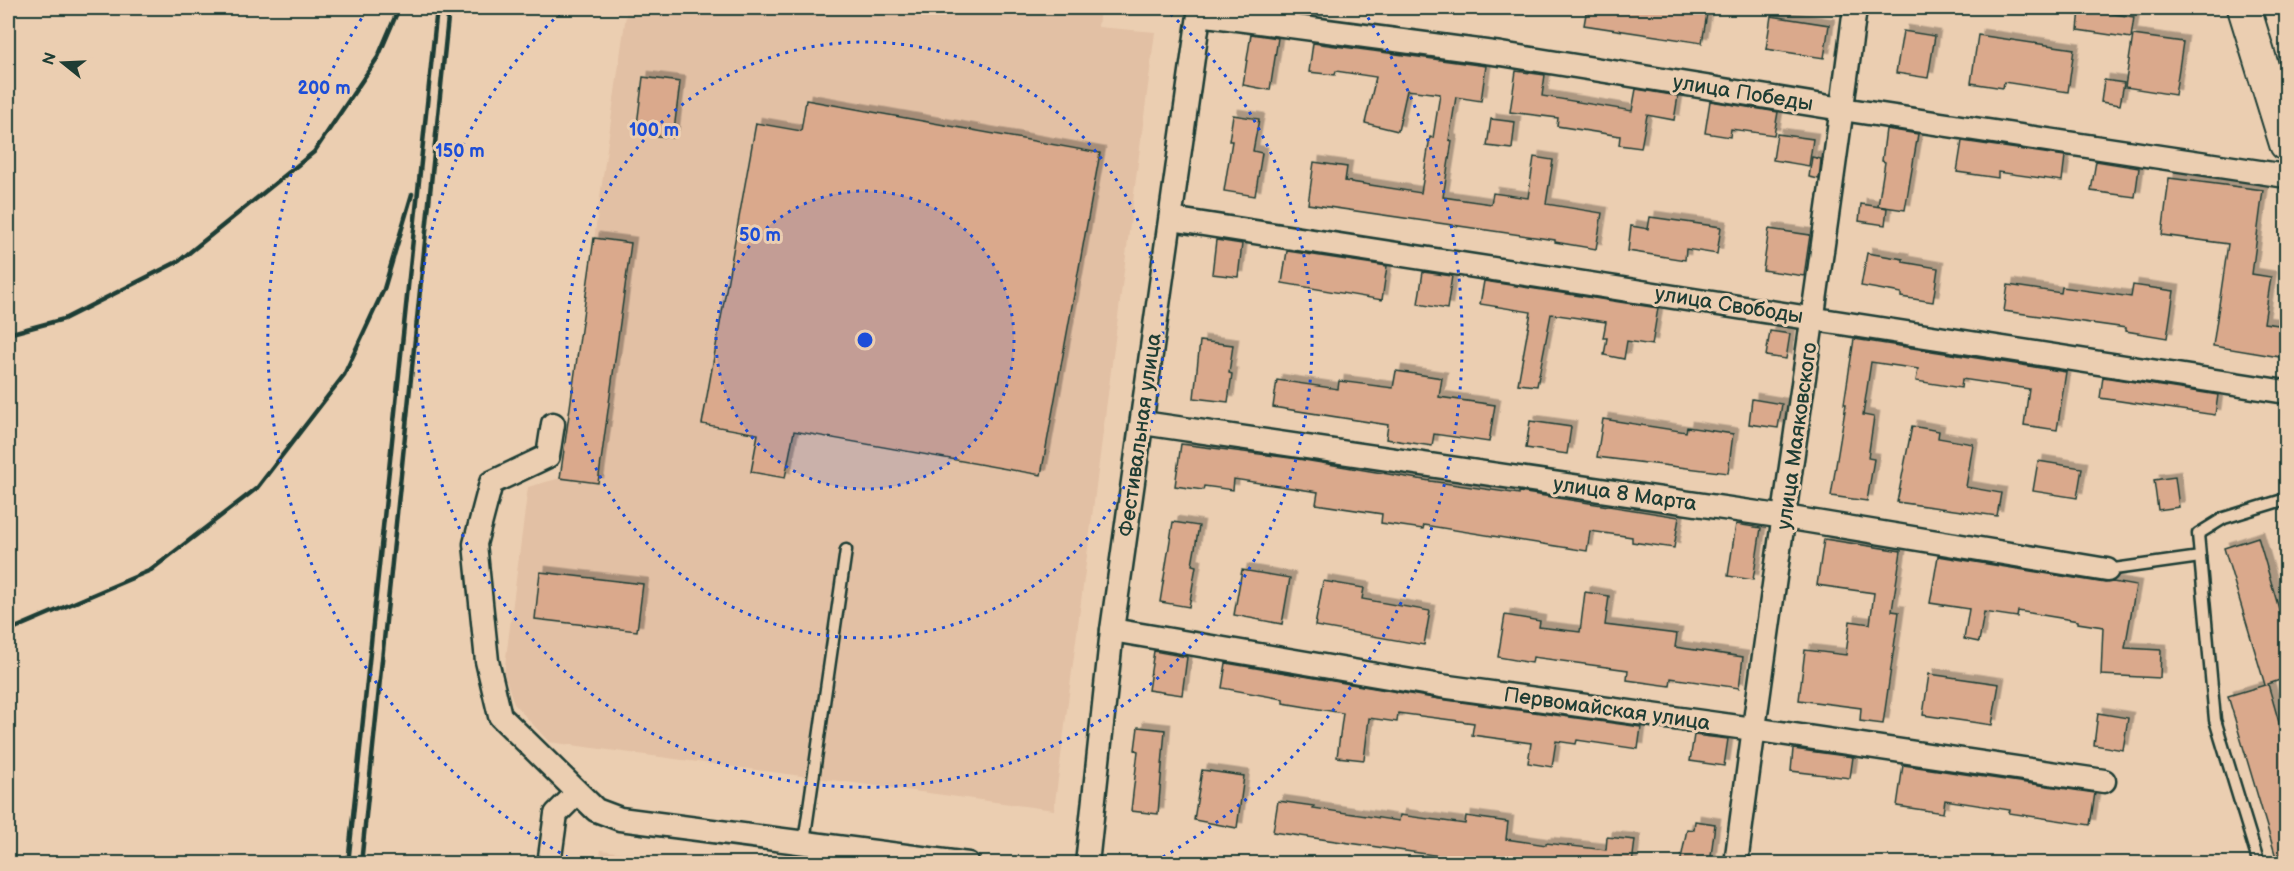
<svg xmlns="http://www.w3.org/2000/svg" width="2294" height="871" font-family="'Balsamiq Sans',sans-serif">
	<defs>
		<filter id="shadow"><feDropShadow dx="5.5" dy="-5.5" stdDeviation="0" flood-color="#0004"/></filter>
	</defs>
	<rect width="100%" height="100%" fill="#ebceb1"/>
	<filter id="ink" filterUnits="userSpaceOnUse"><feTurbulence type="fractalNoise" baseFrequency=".0167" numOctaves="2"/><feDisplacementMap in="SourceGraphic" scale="12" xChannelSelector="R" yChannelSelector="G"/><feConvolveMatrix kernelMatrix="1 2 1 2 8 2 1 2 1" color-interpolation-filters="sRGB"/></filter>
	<g filter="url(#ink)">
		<g fill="#e2c0a4">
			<polygon points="627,8 1100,8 1098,27 1155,32 1054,810 549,742 514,704 504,673 528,487 560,478"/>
			<polygon points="601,850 698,863 599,863"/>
		</g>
		<g fill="#daa98c" stroke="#1f3d34" stroke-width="1.5" filter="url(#shadow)">
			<polygon points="1587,8 1708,8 1702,43 1584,25"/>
			<polygon points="2080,9 2134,17 2131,38 2078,30"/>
			<polygon points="1771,16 1829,25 1824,58 1766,49"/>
			<polygon points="1903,31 1935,36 1928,78 1896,73"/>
			<polygon points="1251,34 1278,38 1270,90 1243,85"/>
			<polygon points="1978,35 2074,49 2068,92 2004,82 2003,88 1971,83"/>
			<polygon points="2133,35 2183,42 2175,95 2125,87"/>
			<polygon points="1313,43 1486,66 1481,101 1456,97 1449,140 1452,141 1443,197 1491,204 1493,193 1528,198 1534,157 1553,160 1546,204 1602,213 1596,249 1555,242 1555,240 1308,204 1314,162 1347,167 1345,181 1421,193 1430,137 1433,138 1440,94 1407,90 1398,131 1365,123 1376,77 1336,71 1335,75 1309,72"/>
			<polygon points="1516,71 1545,75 1542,96 1632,111 1636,89 1678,96 1674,120 1647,115 1641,148 1619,145 1620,136 1557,126 1558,118 1510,112"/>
			<polygon points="643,77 680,82 673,138 636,133"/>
			<polygon points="2104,80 2124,83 2120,105 2101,102"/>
			<polygon points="806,100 1100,153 1041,475 794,431 785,478 751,472 758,434 702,424 756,123 801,131"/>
			<polygon points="1710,101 1778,112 1774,135 1731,129 1730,137 1705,133"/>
			<polygon points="1233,115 1259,119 1253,151 1262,153 1255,196 1224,191 1232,141 1229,141"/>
			<polygon points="1491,119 1515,122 1512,149 1487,146"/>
			<polygon points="1886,129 1918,134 1905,210 1878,206 1885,162 1882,161"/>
			<polygon points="1777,134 1813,139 1809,166 1773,160"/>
			<polygon points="1962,141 2065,156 2062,181 1998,172 1998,178 1957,172"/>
			<polygon points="1812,157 1821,159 1819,179 1809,177"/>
			<polygon points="2096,161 2139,168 2135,197 2091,191"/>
			<polygon points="2169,178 2263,190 2252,274 2271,277 2264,323 2286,326 2286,358 2213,346 2228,244 2162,235"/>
			<polygon points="1861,204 1887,208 1885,225 1859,221"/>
			<polygon points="1650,217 1721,227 1717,254 1686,249 1685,260 1628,251 1631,226 1648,229"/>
			<polygon points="1769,229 1810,235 1804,276 1763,270"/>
			<polygon points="594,238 631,243 598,483 560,478"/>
			<polygon points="1216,240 1242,244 1238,277 1212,274"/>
			<polygon points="1287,251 1387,266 1382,300 1282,283"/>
			<polygon points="1867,253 1903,259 1903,262 1938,268 1933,302 1901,297 1901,293 1861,286"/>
			<polygon points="1423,272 1452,276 1447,309 1418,304"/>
			<polygon points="1484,281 1658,308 1652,345 1627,341 1624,359 1604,355 1607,338 1603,338 1606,322 1551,314 1537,386 1518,384 1531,312 1480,304"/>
			<polygon points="2008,285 2061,293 2062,287 2131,297 2133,285 2174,291 2167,338 2126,331 2126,328 2004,311"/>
			<polygon points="1770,331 1790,334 1786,359 1766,356"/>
			<polygon points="1854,339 2066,372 2057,430 2024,425 2029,389 1962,379 1961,388 1916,381 1918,369 1871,362 1863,415 1874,417 1868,458 1874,459 1867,501 1831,496 1846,404 1844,404"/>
			<polygon points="1200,341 1233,345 1229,373 1232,374 1228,402 1194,398"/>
			<polygon points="1396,371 1442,378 1439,397 1495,405 1489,442 1434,434 1432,446 1386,439 1388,425 1273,407 1277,380 1338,389 1339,381 1393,388"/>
			<polygon points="2103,377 2218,395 2215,415 2100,398"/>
			<polygon points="1752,399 1782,404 1778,428 1749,424"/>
			<polygon points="1603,419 1686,432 1687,427 1733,434 1728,473 1597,457"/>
			<polygon points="1530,421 1571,427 1567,454 1526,448"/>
			<polygon points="1912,426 1939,431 1938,438 1973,444 1966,487 2001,493 1997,516 1897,502"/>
			<polygon points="1181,444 1298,459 1430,481 1519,494 1519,492 1679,517 1674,548 1632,542 1632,537 1590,531 1587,551 1424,525 1423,529 1381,523 1382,514 1316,504 1318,492 1234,479 1233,490 1204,486 1203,490 1175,486"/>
			<polygon points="2038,461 2082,468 2077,498 2033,491"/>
			<polygon points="2175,477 2179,507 2158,510 2154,480"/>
			<polygon points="1173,522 1199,526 1192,565 1196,566 1189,607 1160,602"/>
			<polygon points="1736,524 1761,528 1753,580 1728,576"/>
			<polygon points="2258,537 2286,633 2286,678 2268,684 2286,747 2286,864 2278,864 2228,696 2265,685 2224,548"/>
			<polygon points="1824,539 1901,551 1892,611 1899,612 1883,724 1860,721 1861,708 1799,700 1805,650 1846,655 1850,621 1870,624 1874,593 1817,585"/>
			<polygon points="1938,556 2105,583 2113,582 2136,586 2125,648 2161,650 2160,678 2101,675 2103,627 2078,623 2078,621 2018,611 2017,617 1984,612 1979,642 1964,639 1969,609 1930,603"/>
			<polygon points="1242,570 1290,578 1282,624 1234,615"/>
			<polygon points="540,572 643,584 637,631 535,619"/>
			<polygon points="1323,581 1364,588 1362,599 1430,611 1424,645 1315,626"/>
			<polygon points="1585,592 1609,596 1605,625 1677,634 1675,647 1743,657 1739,688 1671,678 1670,686 1627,680 1628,670 1533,657 1532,663 1498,657 1505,615 1540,621 1539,627 1580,632"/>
			<polygon points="1154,651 1187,657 1182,695 1148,690"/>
			<polygon points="1226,663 1439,699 1641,727 1638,749 1577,740 1576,744 1556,741 1552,767 1528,763 1531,743 1472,735 1474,723 1398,713 1397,722 1369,718 1364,760 1337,757 1343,713 1283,703 1283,699 1222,688"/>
			<polygon points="1929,674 1999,684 1992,725 1923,715"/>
			<polygon points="2098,713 2128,718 2123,750 2094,745"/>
			<polygon points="1138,727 1165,730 1158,814 1131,811 1138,751 1135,750"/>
			<polygon points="1694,735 1728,739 1724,766 1690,761"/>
			<polygon points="1793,749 1853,757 1850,778 1791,771"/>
			<polygon points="1903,765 2095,793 2090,825 2009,813 2010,810 1945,800 1943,813 1897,806"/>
			<polygon points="1202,770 1244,776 1237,828 1194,820"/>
			<polygon points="1278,801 1314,806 1313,808 1399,821 1400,815 1465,824 1466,816 1508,822 1506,839 1546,845 1546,843 1606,850 1607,837 1635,840 1632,864 1496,864 1273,832"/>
			<polygon points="1695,821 1715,824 1710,864 1680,864 1687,829 1694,830"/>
		</g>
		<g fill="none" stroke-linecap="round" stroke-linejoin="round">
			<g stroke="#1f3d34" stroke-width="15">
				<g id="lane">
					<polyline points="2107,570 2200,557"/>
					<polyline points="804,842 846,550"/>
					<polyline points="2259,864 2215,720 2198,534 2224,518 2286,499"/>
				</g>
			</g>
			<g stroke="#1f3d34" stroke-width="27">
				<g id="street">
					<polyline points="1199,14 1501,54 1842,109 2286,176"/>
					<polyline points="1171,219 2286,392"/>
					<polyline points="1143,423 1785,517 2107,570"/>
					<polyline points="553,424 548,456 491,483 475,544 487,661 500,716 596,810 620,819 968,864"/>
					<polyline points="1112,630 1441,686 1753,729 2104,781"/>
					<polyline points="549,864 556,814 577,793"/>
					<polyline points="1087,864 1112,630 1200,8"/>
					<path d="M1736 864C1772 578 1819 293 1855 8"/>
				</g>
			</g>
			<g stroke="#1f3d34" stroke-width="36">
				<polyline id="secondary" points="2244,8 2286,144"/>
			</g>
			<use href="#lane" stroke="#ebceb1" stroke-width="10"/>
			<use href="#street" stroke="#ebceb1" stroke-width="22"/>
			<use href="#secondary" stroke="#ebceb1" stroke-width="32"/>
			<g stroke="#1f3d34" stroke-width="4.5">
				<polyline points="8,334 64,319 179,261 314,152 378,57 399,8"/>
				<polyline points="8,631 151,570 257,488 344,375 384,289 412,194"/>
				<polyline points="348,864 437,8"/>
				<polyline points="361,864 449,8"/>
			</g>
		</g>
	</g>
	<circle cx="865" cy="340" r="149" fill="#1d4ed8" fill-opacity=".12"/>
	<g fill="none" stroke="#1d4ed8" stroke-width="3" stroke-dasharray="3 6">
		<circle cx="865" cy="340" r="149"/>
		<circle cx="865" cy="340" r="298"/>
		<path d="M1164 8A447 447 0 1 1 566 8"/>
		<path d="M576 862A597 597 0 0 1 367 10M1363 10A597 597 0 0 1 1154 862"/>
	</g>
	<g text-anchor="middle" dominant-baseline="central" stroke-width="6" stroke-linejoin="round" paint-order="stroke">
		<g font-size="21" fill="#1f3d34" stroke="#ebceb1">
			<text transform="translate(1743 93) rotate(9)">улица Победы</text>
			<text transform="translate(1729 305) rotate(9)">улица Свободы</text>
			<text transform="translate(1140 435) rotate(-82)">Фестивальная улица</text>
			<text transform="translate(1797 436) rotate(-82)">улица Маяковского</text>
			<text transform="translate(1625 494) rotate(8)">улица 8 Марта</text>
			<text transform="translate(1607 709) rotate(8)">Первомайская улица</text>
		</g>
	</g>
	<circle cx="865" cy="340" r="9" fill="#1d4ed8" stroke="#ebceb1" stroke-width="3"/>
	<g font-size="18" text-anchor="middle" font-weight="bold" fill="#1d4ed8" stroke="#ebceb1" stroke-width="6" stroke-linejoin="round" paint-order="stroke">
		<text x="324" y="94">200 m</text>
		<text x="654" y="136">100 m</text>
		<text x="460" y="157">150 m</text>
		<text x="760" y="241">50 m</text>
	</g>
	<rect width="2294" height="871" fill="none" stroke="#ebceb1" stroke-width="30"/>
	<rect x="15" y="15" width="2264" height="841" fill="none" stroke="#1f3d34" stroke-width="2" filter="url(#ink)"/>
	<g transform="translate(63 63) rotate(288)" stroke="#ebceb1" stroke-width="4.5" paint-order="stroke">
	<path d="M0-4.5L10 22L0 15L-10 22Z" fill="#1f3d34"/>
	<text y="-9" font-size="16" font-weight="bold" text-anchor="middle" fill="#1f3d34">N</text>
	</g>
</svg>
